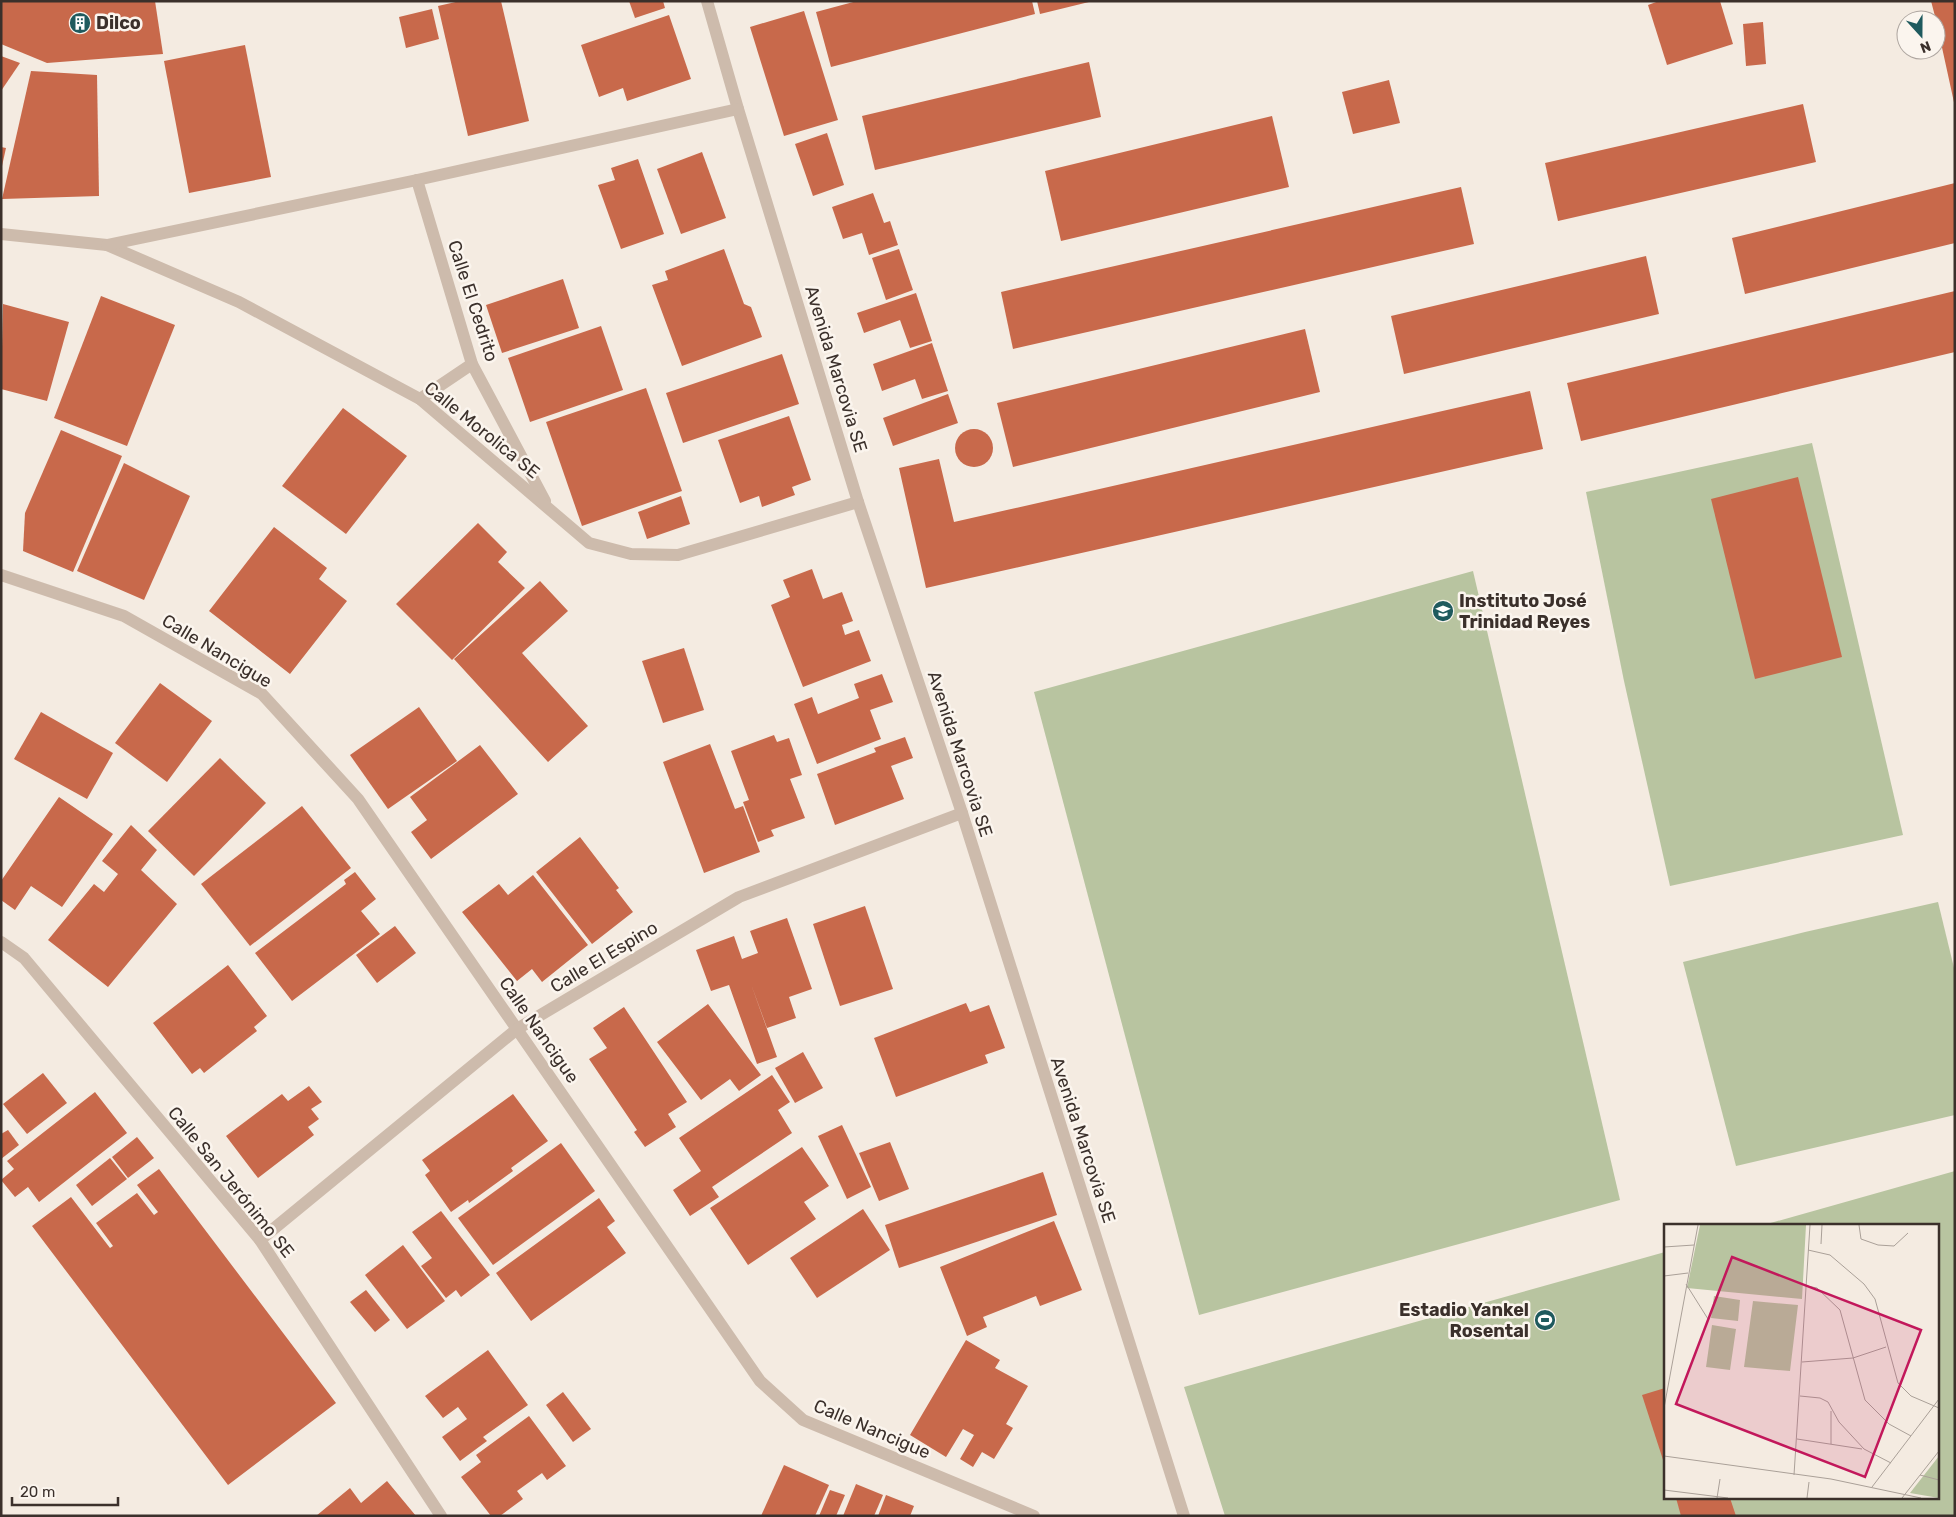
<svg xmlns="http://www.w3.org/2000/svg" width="1956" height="1517" font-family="Rubik,sans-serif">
	<rect width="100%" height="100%" fill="#f4ebe1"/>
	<g fill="#b8c4a0">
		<polygon points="1812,443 1903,835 1670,886 1624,681 1586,492"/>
		<polygon points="1473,571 1620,1200 1199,1315 1034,692"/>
		<polygon points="1938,902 1955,972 1955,1115 1736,1166 1683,962 1805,932"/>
		<polygon points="1955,1171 1955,1516 1225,1516 1184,1387 1665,1252 1665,1498 1937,1498 1937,1226 1760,1226"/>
	</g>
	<g fill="#c8694b">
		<polygon points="1,1 155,1 163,54 47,63 1,44"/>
		<polygon points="460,1 501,1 529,121 468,136 438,6"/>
		<polygon points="629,1 663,1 665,8 635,18"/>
		<polygon points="857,1 1032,1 1035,14 831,67 816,12"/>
		<polygon points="1037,1 1089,1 1089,2 1040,14"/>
		<polygon points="1659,1 1720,1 1733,44 1667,65 1648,5"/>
		<polygon points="1931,1 1955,1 1955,107 1936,20"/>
		<polygon points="432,9 439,39 406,48 399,17"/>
		<polygon points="804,11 838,120 784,136 750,27"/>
		<polygon points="669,15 691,79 627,101 623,88 599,97 581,45"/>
		<polygon points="1763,22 1766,64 1746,66 1743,24"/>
		<polygon points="245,45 271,177 189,193 164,61"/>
		<polygon points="1,56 20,63 1,91"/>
		<polygon points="1089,62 1101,117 875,170 862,116"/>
		<polygon points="31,71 97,75 99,196 2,199"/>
		<polygon points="1389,80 1400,123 1353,134 1342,92"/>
		<polygon points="1803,104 1816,162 1558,221 1545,163"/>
		<polygon points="1272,116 1289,187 1061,241 1045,171"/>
		<polygon points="827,133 844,185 813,196 795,144"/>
		<polygon points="1,147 6,148 2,166 1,166"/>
		<polygon points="702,152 726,218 681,234 657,169"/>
		<polygon points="638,159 664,234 621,249 598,185 615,180 611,168"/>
		<polygon points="1955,183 1955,243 1745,294 1732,238"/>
		<polygon points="1461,187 1474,244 1013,349 1001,292"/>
		<polygon points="873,193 884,223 890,221 898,245 869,255 862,233 843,239 832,207"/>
		<polygon points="724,249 744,304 751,307 762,337 682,366 652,285 668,280 665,271"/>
		<polygon points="899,249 913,290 886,300 872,258"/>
		<polygon points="1646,256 1659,314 1404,374 1391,316"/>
		<polygon points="563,279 579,328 502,353 486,305"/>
		<polygon points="1955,291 1955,352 1581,441 1567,383"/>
		<polygon points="916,293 932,341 910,348 900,320 864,333 857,313"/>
		<polygon points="101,296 175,325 127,446 54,418"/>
		<polygon points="3,304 69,322 47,401 1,389"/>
		<polygon points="601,326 623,390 530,422 508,358"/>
		<polygon points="1305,329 1320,392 1013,467 997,403"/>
		<polygon points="932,343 948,391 922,399 915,379 882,391 873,364"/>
		<polygon points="782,354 799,404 683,443 666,393"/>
		<polygon points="646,388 682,491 582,526 546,422"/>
		<polygon points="1530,391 1543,449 926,588 899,468 939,459 954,522"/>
		<polygon points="948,394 958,423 893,446 883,418"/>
		<polygon points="343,408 407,456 346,534 282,486"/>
		<polygon points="789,416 811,480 792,487 795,495 762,507 759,496 740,503 718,440"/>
		<circle cx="974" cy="448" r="19"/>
		<polygon points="61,430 122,456 73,572 23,551 25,513"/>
		<polygon points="124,463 190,496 144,600 77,571"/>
		<polygon points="1798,477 1842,657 1755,679 1711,499"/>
		<polygon points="681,496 690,524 647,539 638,512"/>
		<polygon points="478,523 507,552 498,562 525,588 452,660 396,604"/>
		<polygon points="274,527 327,568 319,579 347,601 290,674 209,611"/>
		<polygon points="812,569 823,599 842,592 853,621 842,625 845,635 859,630 871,661 803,687 771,605 790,597 783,580"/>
		<polygon points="540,581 568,611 522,653 588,726 548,762 454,659"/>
		<polygon points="684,648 704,710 663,723 642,661"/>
		<polygon points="882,674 893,702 870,710 881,739 817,764 794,704 812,697 818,714 859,698 854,684"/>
		<polygon points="160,683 212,721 167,782 115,743"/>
		<polygon points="419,707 457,761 388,809 350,755"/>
		<polygon points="41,712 113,753 87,799 14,759"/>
		<polygon points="774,735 777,742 789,738 802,775 790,779 805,818 771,830 774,836 758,842 743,802 749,800 731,751"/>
		<polygon points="905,737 913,758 891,766 904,799 835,825 817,774 876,752 874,748"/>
		<polygon points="710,744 735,809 743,806 760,852 704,873 663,762"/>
		<polygon points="480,745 518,794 431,859 411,832 427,820 410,797"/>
		<polygon points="220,758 266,803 194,876 148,831"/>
		<polygon points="59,797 113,834 62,907 31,886 15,910 1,900 1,881"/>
		<polygon points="302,806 351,868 250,946 201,884"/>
		<polygon points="131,825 157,850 141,870 177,904 108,987 48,940 94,884 104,892 118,874 102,861"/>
		<polygon points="580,837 619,888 616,890 633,912 592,944 536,872"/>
		<polygon points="355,872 376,899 361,911 380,934 292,1001 255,953 346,884 344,880"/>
		<polygon points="533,875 588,945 542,982 532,969 517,981 462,912 499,884 508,895"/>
		<polygon points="865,906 893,989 840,1006 813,924"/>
		<polygon points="787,918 812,989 789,997 796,1018 767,1028 751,984 777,1057 757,1064 729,985 711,991 696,950 734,936 742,959 758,953 750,931"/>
		<polygon points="395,926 416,953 377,983 356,955"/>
		<polygon points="228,965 267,1016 254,1027 257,1031 204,1073 200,1068 192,1074 153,1023"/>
		<polygon points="966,1003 970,1012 989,1005 1005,1048 985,1055 988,1063 896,1097 874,1038"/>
		<polygon points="708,1004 761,1075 739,1091 730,1079 701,1100 657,1042"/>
		<polygon points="624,1007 687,1102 668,1114 676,1127 645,1147 634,1132 637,1130 589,1059 607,1048 593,1028"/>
		<polygon points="803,1052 823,1088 795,1103 775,1068"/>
		<polygon points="43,1073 67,1103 27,1134 3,1104"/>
		<polygon points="772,1075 790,1102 778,1110 792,1133 712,1187 719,1197 690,1216 673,1190 701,1171 679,1138"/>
		<polygon points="309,1086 322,1102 311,1109 319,1119 308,1127 314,1135 258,1178 226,1136 282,1094 288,1101"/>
		<polygon points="95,1092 127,1133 39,1202 28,1187 15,1197 1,1180 14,1169 7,1161"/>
		<polygon points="513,1094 548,1141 511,1168 513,1171 469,1203 468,1200 451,1212 425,1175 430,1171 422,1160"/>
		<polygon points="842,1125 871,1187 847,1199 818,1136"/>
		<polygon points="8,1130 19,1145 1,1159 1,1134"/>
		<polygon points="137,1137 154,1158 128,1178 112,1157"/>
		<polygon points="890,1142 909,1189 879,1201 859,1153"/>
		<polygon points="561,1143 595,1191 493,1265 458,1218"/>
		<polygon points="802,1147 829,1186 804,1202 816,1219 748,1265 710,1208"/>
		<polygon points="110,1158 127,1179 92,1206 76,1185"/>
		<polygon points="159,1169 336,1403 228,1485 32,1226 71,1197 110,1248 113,1246 96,1223 137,1193 154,1215 158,1212 137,1185"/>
		<polygon points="1043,1172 1057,1215 899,1268 885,1225"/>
		<polygon points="599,1198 615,1221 607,1227 626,1253 531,1321 496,1273"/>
		<polygon points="863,1209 890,1250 817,1298 790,1258"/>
		<polygon points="441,1211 490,1275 461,1297 456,1290 446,1298 421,1266 432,1258 412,1232"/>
		<polygon points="1054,1221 1082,1290 1040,1306 1036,1296 983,1317 987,1327 967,1336 940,1267"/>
		<polygon points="403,1245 445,1301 407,1329 365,1275"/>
		<polygon points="366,1290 390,1320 375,1332 350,1302"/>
		<polygon points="966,1340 1000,1360 995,1368 1028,1386 1006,1424 1013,1428 994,1459 982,1452 973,1467 960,1459 974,1435 963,1429 946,1457 910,1435"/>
		<polygon points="488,1350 528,1405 483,1437 487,1441 460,1461 442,1437 467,1419 458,1407 443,1418 425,1396"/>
		<polygon points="1665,1388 1665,1463 1664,1463 1642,1395"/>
		<polygon points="563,1392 591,1429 573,1442 546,1405"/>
		<polygon points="529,1416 566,1466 547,1480 542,1473 517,1491 523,1499 500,1516 491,1516 461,1477 481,1462 476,1455"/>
		<polygon points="784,1465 829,1485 815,1516 761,1516"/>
		<polygon points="387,1481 416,1516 316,1516 350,1488 361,1503"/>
		<polygon points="856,1484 883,1495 874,1516 843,1516"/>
		<polygon points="830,1490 845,1495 836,1516 819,1516"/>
		<polygon points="886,1495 914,1506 910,1516 878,1516"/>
		<polygon points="1676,1498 1730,1498 1736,1516 1681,1516"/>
	</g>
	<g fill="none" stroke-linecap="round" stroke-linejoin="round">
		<g stroke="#cdbbac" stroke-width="12">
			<polyline points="707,1 738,109 858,502 962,813 1184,1516"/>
			<polyline points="417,180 472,364 545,501"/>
			<polyline points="1,234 107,245 239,302 420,399 589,543 631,554 678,555 858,502"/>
			<polyline points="107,245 417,180 738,109"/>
			<polyline points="420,399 472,364"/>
			<polyline points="1,575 124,616 262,694 358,799 760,1381 803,1420 1034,1516"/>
			<polyline points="1,942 24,958 260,1240 441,1516"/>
			<polyline points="260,1240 517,1029 739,897 962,813"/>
		</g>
	</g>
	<defs>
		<g id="building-disc" transform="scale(1.125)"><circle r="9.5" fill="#1f5a5e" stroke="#fbf5ee"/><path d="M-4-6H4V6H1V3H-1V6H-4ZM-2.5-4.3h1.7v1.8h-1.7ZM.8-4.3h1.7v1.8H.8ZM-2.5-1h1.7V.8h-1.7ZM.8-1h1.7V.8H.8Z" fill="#fff"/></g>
		<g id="university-disc" transform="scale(1.125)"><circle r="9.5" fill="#1f5a5e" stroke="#fbf5ee"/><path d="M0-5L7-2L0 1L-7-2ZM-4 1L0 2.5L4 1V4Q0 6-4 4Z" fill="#fff"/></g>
		<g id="stadium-disc" transform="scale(1.125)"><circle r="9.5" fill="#1f5a5e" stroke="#fbf5ee"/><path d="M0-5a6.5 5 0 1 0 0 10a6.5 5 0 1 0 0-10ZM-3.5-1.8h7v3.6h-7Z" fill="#fff"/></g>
	</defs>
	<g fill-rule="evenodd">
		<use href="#building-disc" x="80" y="23"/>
		<use href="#university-disc" x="1443" y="611"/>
		<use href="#stadium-disc" x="1545" y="1320"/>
	</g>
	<g text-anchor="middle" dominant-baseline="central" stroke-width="5" stroke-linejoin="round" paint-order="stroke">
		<g font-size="18" font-weight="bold" fill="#3b302b" stroke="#fbf5ee" text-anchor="start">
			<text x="96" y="23">Dilco</text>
			<text x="1459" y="601">Instituto José<tspan x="1459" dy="21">Trinidad Reyes</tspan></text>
			<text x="1529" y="1310" text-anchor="end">Estadio Yankel<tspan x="1529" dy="21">Rosental</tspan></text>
		</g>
		<g font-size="18" fill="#3b302b" stroke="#fbf5ee">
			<text transform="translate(473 301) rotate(72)">Calle El Cedrito</text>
			<text transform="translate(836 369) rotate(73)">Avenida Marcovia SE</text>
			<text transform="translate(482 430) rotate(39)">Calle Morolica SE</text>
			<text transform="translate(217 651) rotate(31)">Calle Nancigue</text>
			<text transform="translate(960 754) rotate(72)">Avenida Marcovia SE</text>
			<text transform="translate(604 957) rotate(-31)">Calle El Espino</text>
			<text transform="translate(539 1030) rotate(55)">Calle Nancigue</text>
			<text transform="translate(1083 1140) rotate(72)">Avenida Marcovia SE</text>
			<text transform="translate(231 1182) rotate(51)">Calle San Jerónimo SE</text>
			<text transform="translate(872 1429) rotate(23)">Calle Nancigue</text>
		</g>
	</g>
	<g transform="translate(1664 1224)">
		<rect width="275" height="275" fill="#f4ebe1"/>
		<path d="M36 1H142L138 75 23 64ZM50 72 76 76 74 97 47 94ZM89 77 134 81 126 147 80 143ZM48 101 72 105 66 146 42 143ZM275 232V274L246 269Z" fill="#b8c4a0"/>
		<path fill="none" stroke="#aaa098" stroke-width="1" d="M195 1 197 15 214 21 230 22 244 9M157 20 158 1M0 23 30 21M144 26 166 31 200 60 211 75 234 159 247 172 275 184M0 52 24 49M22 60 44 95M143 62 153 64 176 86 201 176 225 200 247 212M138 138 189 134 222 123M136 172 156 174 164 178 175 198 200 225 227 239M0 184 34 1M167 187V220M133 215 198 225M0 232 167 255 257 274M130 251 146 1M256 251 275 256M208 263 275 175M0 266 64 274M53 274 56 255M143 274 145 258M238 274 275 227"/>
		<path fill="#c2185b" fill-opacity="0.15" stroke="#c2185b" stroke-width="2.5" d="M68 33 257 106 201 253 12 180Z"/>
		<rect width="275" height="275" fill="none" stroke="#3b302b" stroke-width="2.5"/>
	</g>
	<rect width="1956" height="1517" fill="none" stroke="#3b302b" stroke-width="5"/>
	<g transform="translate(1921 35) rotate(159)"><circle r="24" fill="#fbf5ee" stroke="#aea6a0"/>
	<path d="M0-4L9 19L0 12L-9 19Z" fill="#1f5a5e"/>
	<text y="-8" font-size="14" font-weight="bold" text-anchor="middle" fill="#3b302b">N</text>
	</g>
	<path d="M12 1497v8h106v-8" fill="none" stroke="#3b302b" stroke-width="2.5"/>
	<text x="20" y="1497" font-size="15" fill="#3b302b" stroke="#fbf5ee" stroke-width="4" paint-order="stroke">20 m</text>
</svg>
